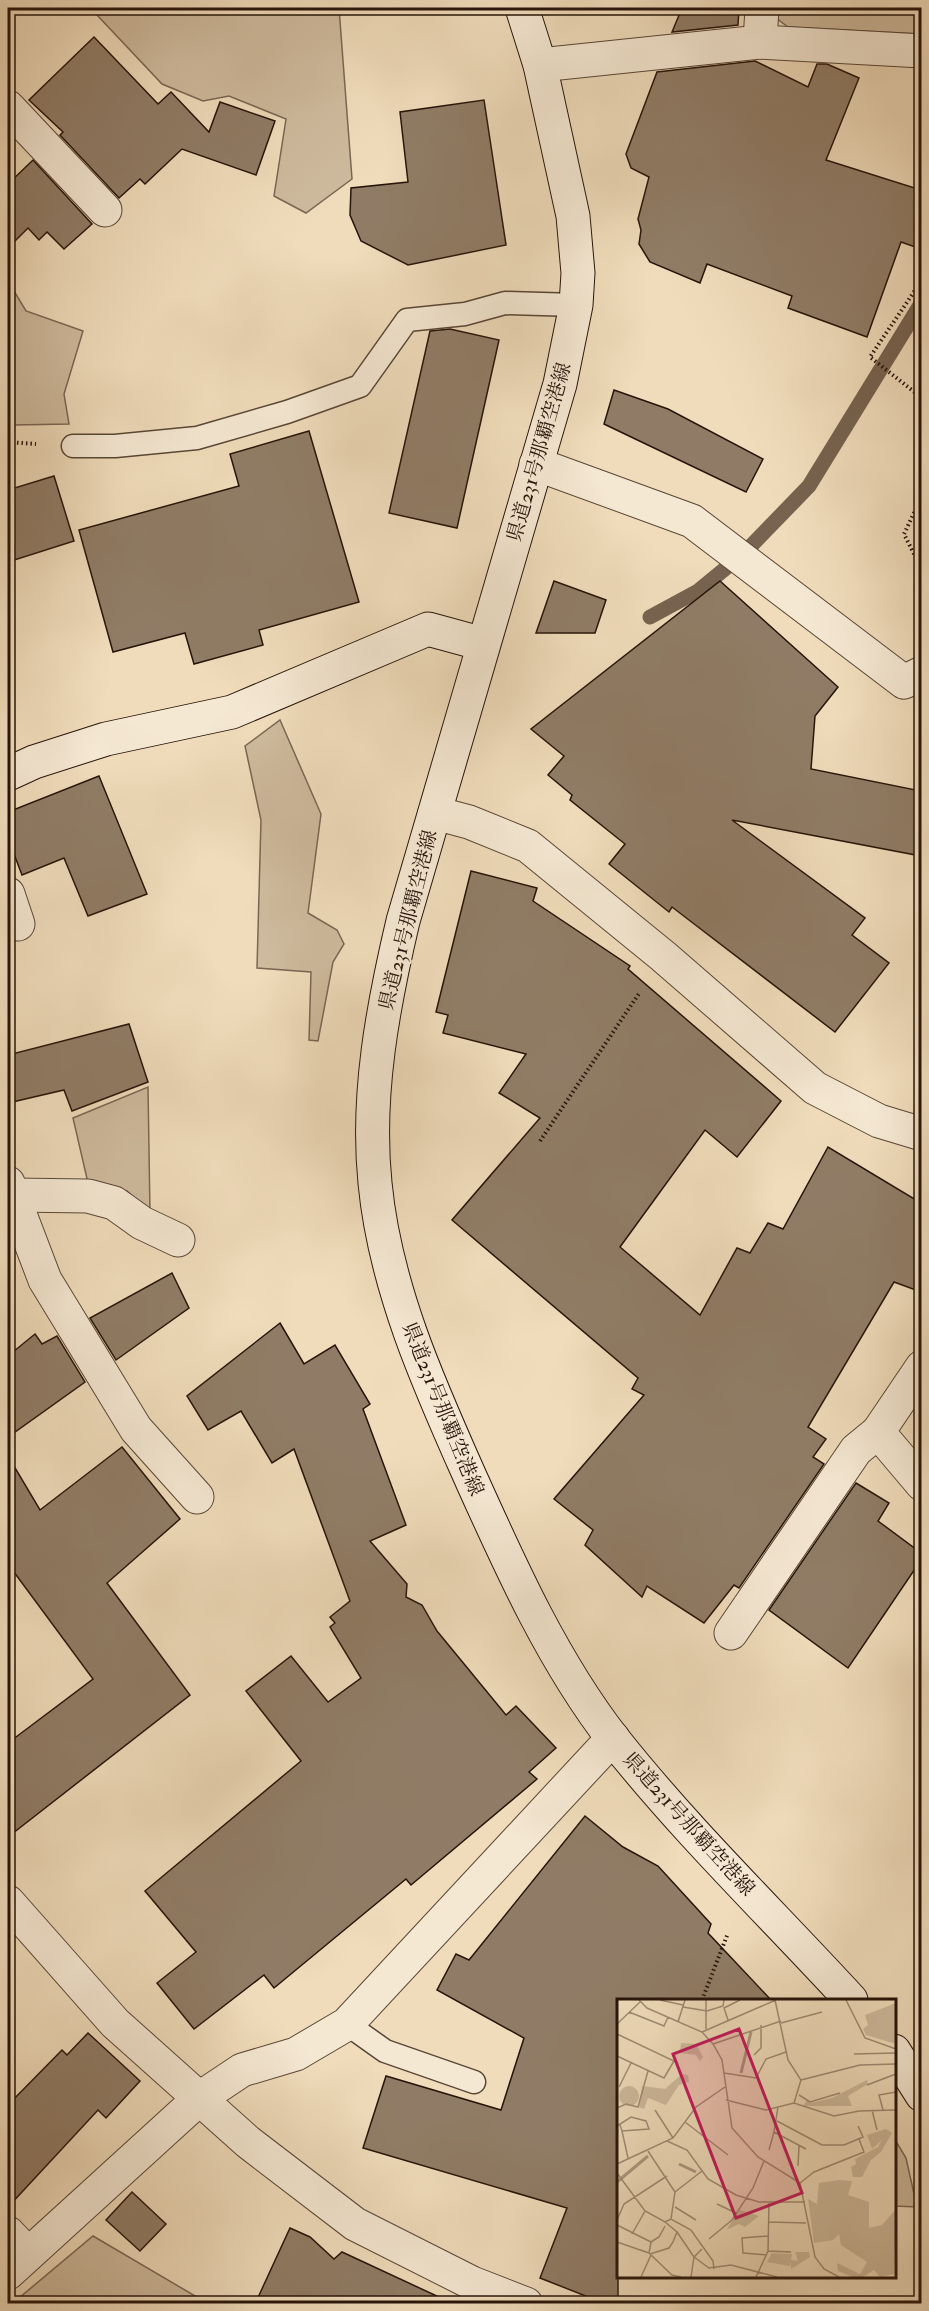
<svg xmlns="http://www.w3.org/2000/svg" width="929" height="2311" font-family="'IM FELL Double Pica','Noto Serif JP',serif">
	<rect width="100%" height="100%" fill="#f0dcbb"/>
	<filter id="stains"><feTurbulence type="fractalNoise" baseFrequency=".00333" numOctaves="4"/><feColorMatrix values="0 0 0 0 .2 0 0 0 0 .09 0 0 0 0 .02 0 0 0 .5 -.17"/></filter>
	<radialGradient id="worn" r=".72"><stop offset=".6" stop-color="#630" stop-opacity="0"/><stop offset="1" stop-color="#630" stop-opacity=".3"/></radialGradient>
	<g fill="#ceba9d" stroke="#7a6754" stroke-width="1.5">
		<polygon points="98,8 339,8 352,179 306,213 274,196 286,119 229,96 203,101 162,84 97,15"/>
		<polygon points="773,8 921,8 921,34 788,27 772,15"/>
		<polygon points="11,286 26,311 83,331 64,394 69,424 13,425 8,420 8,288"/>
		<polygon points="280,720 321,814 308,913 337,930 344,944 333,962 318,1041 309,1040 311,972 257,968 261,820 245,746"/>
		<polygon points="148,1087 150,1213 127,1191 88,1183 73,1118"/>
		<polygon points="894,2138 906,2158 917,2207 895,2206"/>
		<polygon points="93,2236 207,2303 13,2303"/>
	</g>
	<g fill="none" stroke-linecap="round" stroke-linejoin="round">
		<g stroke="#776350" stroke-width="15">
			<polyline points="747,550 809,486 922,302"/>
			<polyline points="650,617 698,591 726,568"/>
		</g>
	</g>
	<g fill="#907c66" stroke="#27140a" stroke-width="1.5">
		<polygon points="682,8 739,8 738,25 672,32"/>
		<polygon points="94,37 158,104 171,92 209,132 220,102 275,121 256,175 182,149 145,184 140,179 119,198 60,135 63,132 29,100"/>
		<polygon points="755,61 808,87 817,64 827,64 859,78 826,160 921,190 921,249 901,242 867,337 788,308 792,296 707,264 700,283 650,262 639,244 641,230 638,219 649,177 631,168 626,154 657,72"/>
		<polygon points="484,100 506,245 408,265 361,241 350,215 351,188 408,182 400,112"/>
		<polygon points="33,160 92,224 64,249 47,232 39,240 28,228 8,248 8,184"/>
		<polygon points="450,329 499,340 457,528 389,513 430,331"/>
		<polygon points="614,390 668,409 763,459 746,492 604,424"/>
		<polygon points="309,431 359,602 259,630 263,645 194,664 185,633 113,652 79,530 239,486 230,454"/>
		<polygon points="54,476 74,541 8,562 8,490"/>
		<polygon points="554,581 606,600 595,633 536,633"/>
		<polygon points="720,581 838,687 815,716 811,769 921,791 921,856 732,820 865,918 852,935 889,963 835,1032 672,907 669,912 609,864 625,844 570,800 572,795 548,775 564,756 531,729"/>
		<polygon points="99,776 147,894 88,916 64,858 22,875 8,838 8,812"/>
		<polygon points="471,871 537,888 533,901 630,966 628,969 781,1101 737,1157 705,1130 620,1247 700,1315 737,1248 750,1253 768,1223 783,1229 828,1147 921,1203 921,1292 894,1282 808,1427 826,1439 813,1457 824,1464 739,1588 734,1585 704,1623 647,1586 642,1597 585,1545 593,1530 554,1499 644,1395 632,1389 638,1378 452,1220 540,1118 499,1093 526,1054 443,1033 448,1015 436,1012"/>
		<polygon points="129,1024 148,1082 72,1111 64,1090 8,1103 8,1055"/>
		<polygon points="172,1273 189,1308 116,1360 90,1318"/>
		<polygon points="280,1323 304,1364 335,1345 370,1404 363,1409 406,1525 370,1541 407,1584 406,1597 422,1605 437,1631 506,1715 516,1706 556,1748 529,1772 537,1779 411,1885 406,1879 274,1988 264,1975 194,2029 157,1983 196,1952 145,1891 301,1761 246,1691 291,1656 328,1702 361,1678 330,1627 335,1623 330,1617 350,1601 294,1449 272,1463 241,1411 208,1430 187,1396"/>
		<polygon points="35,1334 42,1344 57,1336 85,1382 8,1437 8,1356"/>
		<polygon points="122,1447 180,1519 107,1583 190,1695 8,1837 8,1743 93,1679 8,1564 8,1456 40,1510"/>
		<polygon points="856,1483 889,1503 878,1521 921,1553 921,1560 848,1668 769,1610"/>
		<polygon points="585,1816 623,1847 658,1866 711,1924 708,1933 772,2001 618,2001 618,2304 606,2304 540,2278 567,2208 363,2148 386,2076 501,2110 524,2038 437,1990 456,1954 469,1960"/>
		<polygon points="88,2033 140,2081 106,2118 98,2110 8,2207 8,2105 62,2050 67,2055"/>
		<polygon points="132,2192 166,2224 140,2251 106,2220"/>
		<polygon points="290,2228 310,2237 334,2259 342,2252 454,2304 255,2304"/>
	</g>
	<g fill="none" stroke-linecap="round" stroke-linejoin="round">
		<g stroke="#594636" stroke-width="25">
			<g id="lane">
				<polyline points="73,446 115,446 197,438 287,412 360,386 407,320 465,314 505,303 576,305"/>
				<polyline points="347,2024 385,2051 474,2082"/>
			</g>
		</g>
		<g stroke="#594636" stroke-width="35">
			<g id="street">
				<polyline points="760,42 762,8"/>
				<polyline points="540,65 760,42 922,51"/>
				<polyline points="8,107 105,210"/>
				<polyline points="536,464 692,521 904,682 922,673"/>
				<polyline points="435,813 469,822 528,846 663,956 815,1088 879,1121 922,1134"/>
				<polyline points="8,894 18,924"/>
				<polyline points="8,1183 45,1280 136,1429 197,1497"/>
				<polyline points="14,1195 88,1196 114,1203 142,1223 178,1240"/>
				<polyline points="922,1367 878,1432 922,1484"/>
				<polyline points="731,1633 856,1450 878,1432"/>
				<polyline points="8,1902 115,2023 248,2142 355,2224 472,2283 526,2304"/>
				<polyline points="8,2233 28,2254"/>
				<polyline points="8,2273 200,2098 242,2070 296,2054 347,2024 613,1738"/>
			</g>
		</g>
		<g stroke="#27140a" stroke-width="35">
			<g id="secondary">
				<path d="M522 8 540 65 573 216 578 273 576 305 560 384 403 921C383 1006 366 1095 375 1183 385 1288 430 1387 472 1481 512 1570 554 1663 614 1740 687 1832 772 1914 851 2000"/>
				<polyline points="8,774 34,762 106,739 232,712 428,629 483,644"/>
				<polyline points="894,2051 922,2095"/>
			</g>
		</g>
		<g stroke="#27140a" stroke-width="4" stroke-dasharray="1.5 3" stroke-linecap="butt">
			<polyline points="922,280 870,357 922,398"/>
			<polyline points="8,442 36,444"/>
			<polyline points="922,496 904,534 922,570"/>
			<polyline points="540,1141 640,992"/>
			<polyline points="702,2000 728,1933"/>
		</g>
		<use href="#lane" stroke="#f5e8d3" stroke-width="22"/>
		<use href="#street" stroke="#f5e8d3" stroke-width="33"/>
		<use href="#secondary" stroke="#f5e8d3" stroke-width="33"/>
	</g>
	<g text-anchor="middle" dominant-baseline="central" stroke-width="4.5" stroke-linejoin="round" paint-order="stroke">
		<g font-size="20" fill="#27140a" stroke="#f5e8d3">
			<text transform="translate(539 452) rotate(-74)">県道231号那覇空港線</text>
			<text transform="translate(408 920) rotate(-76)">県道231号那覇空港線</text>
			<text transform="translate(443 1409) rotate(68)">県道231号那覇空港線</text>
			<text transform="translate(689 1824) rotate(48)">県道231号那覇空港線</text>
		</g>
	</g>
	<g transform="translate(617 1999)">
		<rect width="279" height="279" fill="#f0dcbb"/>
		<path d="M279 4V45L249 36 246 30 251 26 248 16ZM64 44 79 45 86 58 83 62 79 56 63 54ZM65 75 71 76 72 83 62 86 49 106 31 99 27 110 22 108 25 87 48 90ZM250 81 251 85 231 97 235 107H186L190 101 193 104 215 99ZM2 97a10 10 0 1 1 20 0a10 10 0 1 1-20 0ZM269 130 275 134 264 153 254 161 245 178H236L234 168 239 165 238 160 261 148 265 141 255 150 250 136ZM222 181 235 182 231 196 252 203V229L265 226 279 210 277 275 263 278 257 271 246 278H235L221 272 220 264 243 275 250 263 224 246 222 235 216 241 197 244 191 200 200 205 202 184ZM123 211 142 217 128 228 122 225 109 231ZM178 253H192L193 258 174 270V263L173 267 150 263 155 254 175 255 174 261 181 262Z" fill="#ceba9d"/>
		<path fill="none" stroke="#ac987f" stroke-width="3" d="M124 74 134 33M62 165 79 173M0 183 31 157"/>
		<path fill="none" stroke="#a08c74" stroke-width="1.5" d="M22 1 30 9 85 33 96 45 105 61 115 129 141 158 183 184 198 258 207 270 222 278M43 1 66 6M89 1V30M158 1 171 61 184 81 177 104M229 1 248 39 279 50M66 8 90 12 106 7 107 1M12 13 47 27 51 18M111 21 107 9 123 1M61 23 68 1M164 24 205 13M0 25 23 3M85 33 159 1M0 35 57 62 47 79 0 57M96 45 164 22M237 55 279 54M137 56 144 49V26M107 74 139 79 149 60 169 53M184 81 243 66 279 65M250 86 279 75M0 87V108M2 88 14 64M182 96 193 103 223 94M109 101 149 111 177 104 217 117 242 112 279 111M161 108 157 133 189 150M0 109 9 105 21 108 31 72M38 111 56 139M255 111 260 131M266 111 262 96 279 93M160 122 205 146H227L246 138 241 127M68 123 111 156M0 127 14 118 29 122 32 130 5 132 3 126M5 132 11 159M50 142 70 151 91 180 119 196 142 203H188M152 151 157 133M31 152 58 193 54 220M0 165 56 139 79 108 108 88M181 167 182 147M0 174 28 212 48 223 54 220 74 231 96 262 97 270M183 184 197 173 247 153 242 140M58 193 85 172M100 205 119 214M58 208 79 221M0 221 7 205 50 177M151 223 189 224M0 226 34 243 32 254 55 276 64 278M60 233 77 258 85 250M15 235 28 212M92 240 115 221 136 189 147 162M0 243 32 254M34 243 42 238 48 227M151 252 174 253M33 255 52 249 56 243 60 233 48 223M150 256 126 254 125 239 151 237M24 278 34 256M74 278 77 258 92 269 114 266 160 278M139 278 151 252 152 204"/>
		<path fill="#c2185b" fill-opacity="0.15" stroke="#c2185b" stroke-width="3" d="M122 30 185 194 119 219 56 55Z"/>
		<rect width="279" height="279" fill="none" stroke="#27140a" stroke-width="3"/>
	</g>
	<rect width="929" height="2311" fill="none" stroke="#f0dcbb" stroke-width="30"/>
	<rect x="9" y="9" width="911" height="2293" fill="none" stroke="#27140a" stroke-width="3"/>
	<rect x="15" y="15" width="899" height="2281" fill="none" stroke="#27140a" stroke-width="1.5"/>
	<rect width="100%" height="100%" filter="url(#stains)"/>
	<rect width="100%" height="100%" fill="url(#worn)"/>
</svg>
